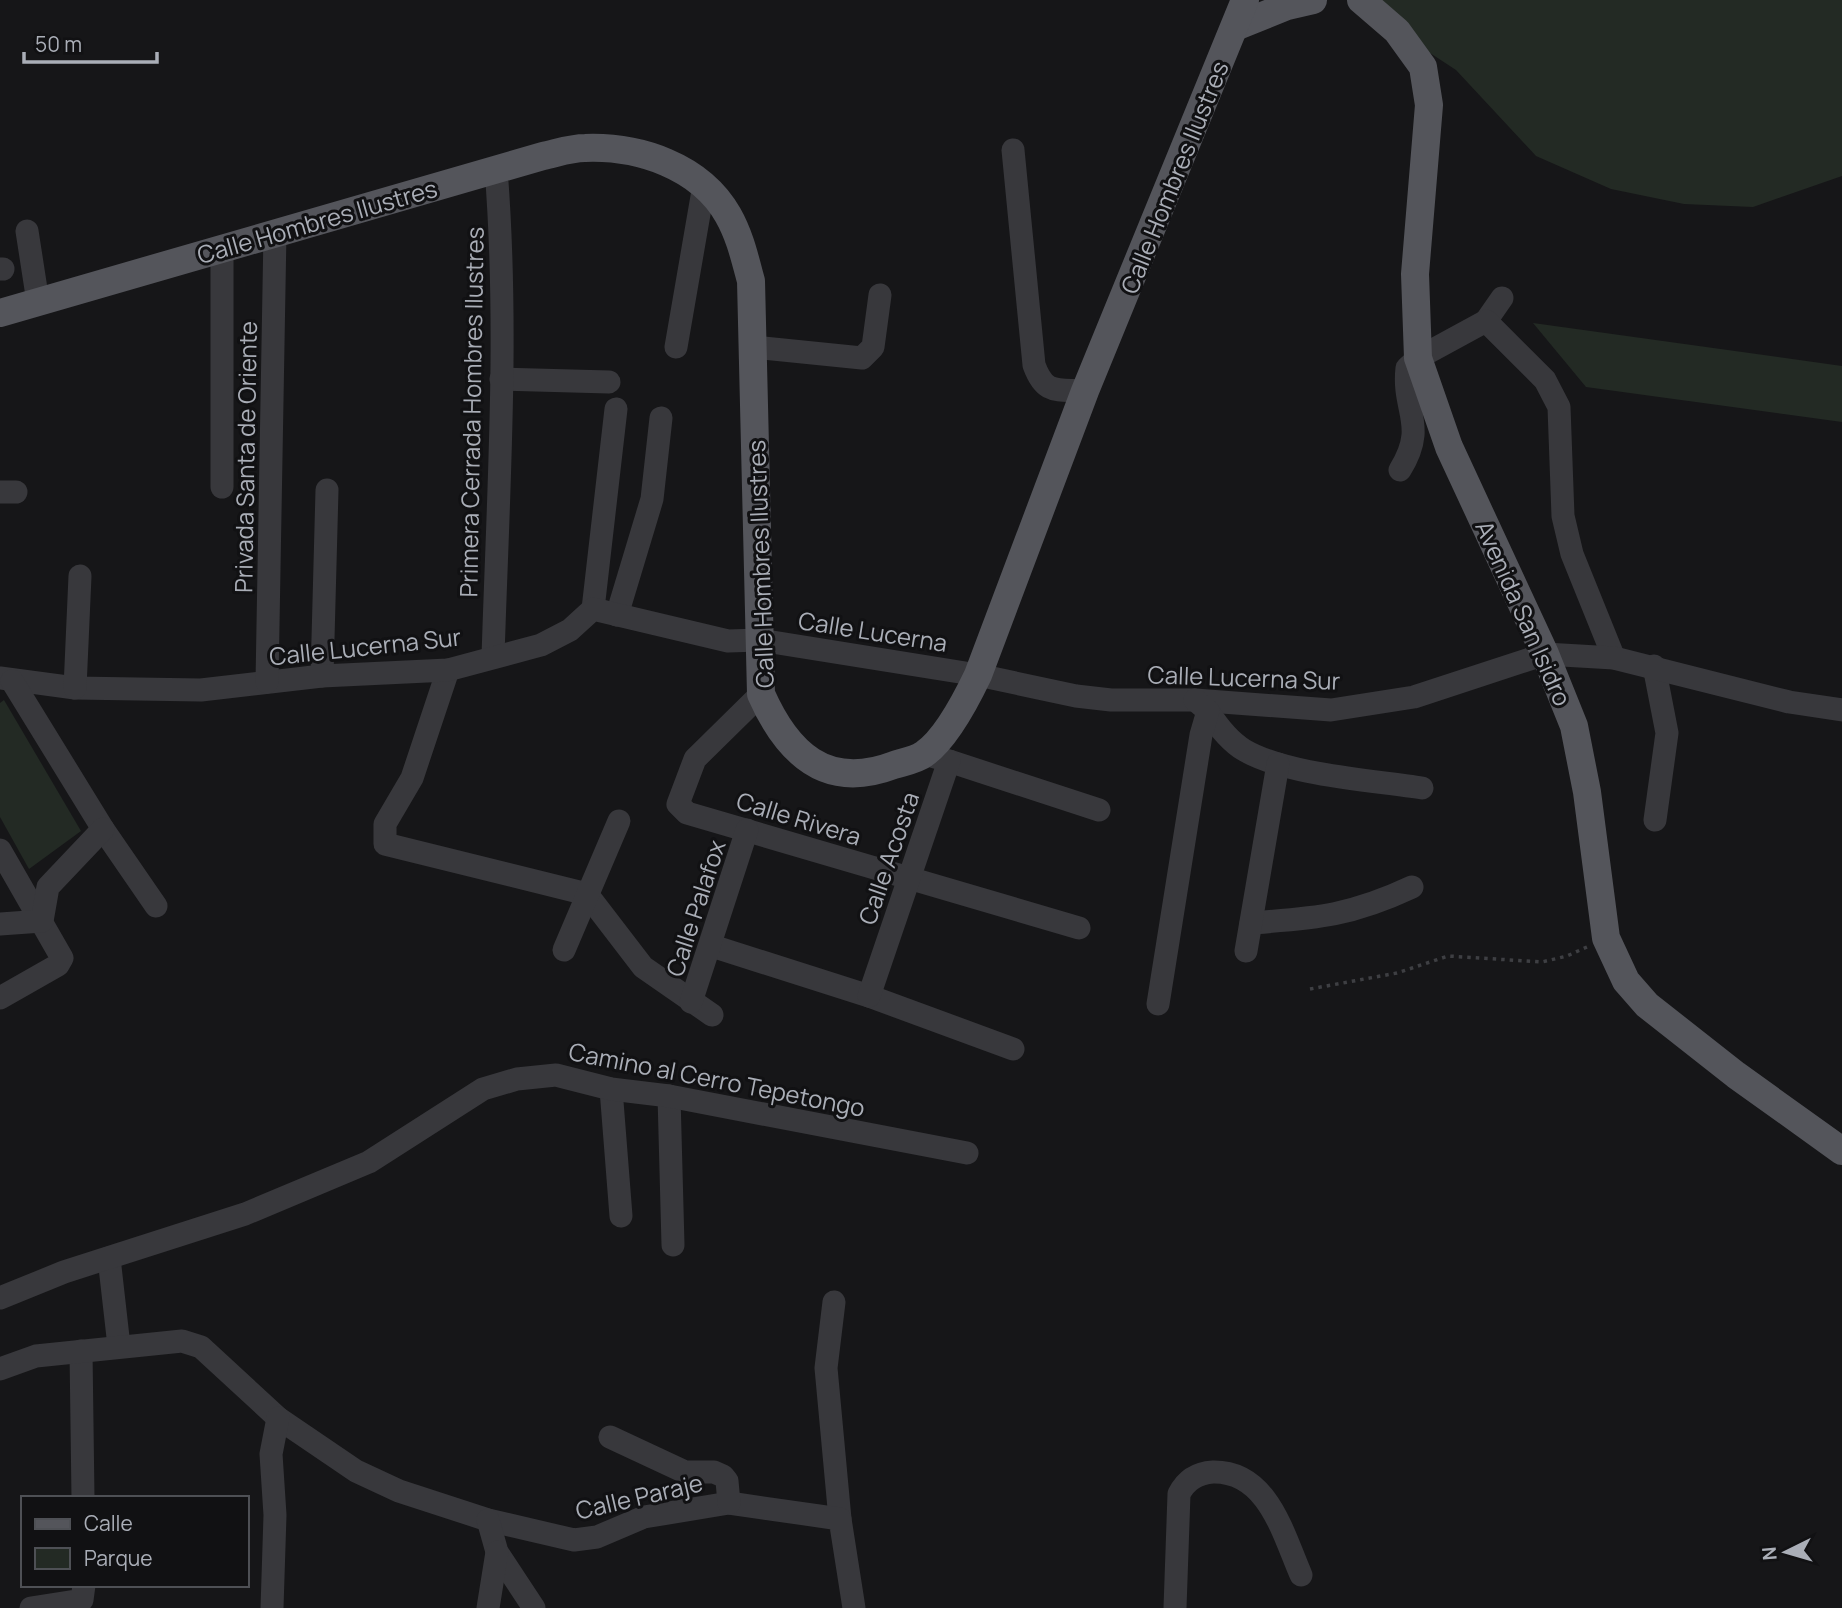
<svg xmlns="http://www.w3.org/2000/svg" width="1842" height="1608" font-family="Manrope,sans-serif">
	<rect width="100%" height="100%" fill="#161618"/>
	<g fill="#232a24">
		<polygon points="1349,0 1842,0 1842,176 1753,207 1684,204 1611,189 1536,156 1456,70"/>
		<polygon points="1533,323 1842,366 1842,422 1586,387"/>
		<polygon points="4,700 81,831 29,869 0,817 0,703"/>
	</g>
	<g fill="none" stroke-linecap="round" stroke-linejoin="round">
		<polyline stroke="#3e3f43" stroke-width="3.5" stroke-dasharray="3.5 5" stroke-linecap="butt" points="1310,989 1397,973 1448,956 1542,962 1567,956 1587,947"/>
		<g stroke="#38383c" stroke-width="23">
			<path d="M1013 150 1034 365C1045 395 1056 389 1085 391"/>
			<polyline points="27,231 38,302"/>
			<polyline points="222,248 222,487"/>
			<polyline points="0,269 3,269"/>
			<polyline points="1486,321 1502,298"/>
			<polyline points="676,347 704,185"/>
			<polyline points="753,347 862,358 873,347 880,295"/>
			<polyline points="501,379 609,382"/>
			<path d="M1400 470C1428 425 1402 411 1407 368L1418 358 1486 321 1545 380 1559 407 1563 516 1572 554 1614 658"/>
			<polyline points="0,492 16,492"/>
			<polyline points="593,609 616,409"/>
			<polyline points="617,615 652,499 661,418"/>
			<path d="M493 657C498 495 509 331 496 169"/>
			<polyline points="1654,666 1667,733 1655,820"/>
			<polyline points="448,670 412,778 385,824 385,844 587,894 643,967 712,1015"/>
			<polyline points="322,676 327,490"/>
			<polyline points="0,678 75,688 201,690 322,676 448,670 541,645 570,630 593,609 728,641 760,640 978,675 1076,696 1111,700 1195,700 1331,710 1414,697 1545,654 1614,658 1789,702 1842,710"/>
			<polyline points="12,681 103,829 156,906"/>
			<polyline points="267,682 275,232"/>
			<polyline points="75,688 80,576"/>
			<polyline points="761,694 695,759 678,804 687,813 1079,928"/>
			<path d="M1208 711C1217 725 1229 741 1244 750 1287 775 1371 780 1422 788"/>
			<polyline points="949,761 1099,810"/>
			<polyline points="0,850 62,958 58,965 0,998"/>
			<path d="M1251 923C1317 918 1350 916 1412 887"/>
			<polyline points="0,924 42,921 48,887 103,829"/>
			<polyline points="712,946 869,996 1013,1049"/>
			<polyline points="564,950 619,821"/>
			<polyline points="1246,951 1278,764"/>
			<polyline points="869,996 949,761 924,754"/>
			<polyline points="691,1002 747,830"/>
			<polyline points="1158,1004 1201,735 1208,711 1195,700"/>
			<polyline points="611,1089 621,1216"/>
			<polyline points="669,1096 673,1245"/>
			<polyline points="109,1258 119,1346"/>
			<polyline points="0,1298 64,1272 245,1214 369,1162 483,1089 517,1079 556,1075 611,1089 669,1096 967,1153"/>
			<polyline points="834,1302 826,1368 840,1519"/>
			<polyline points="81,1351 83,1498"/>
			<polyline points="0,1369 36,1356 182,1341 201,1347 278,1418 356,1471 399,1491 488,1520 574,1540 597,1537 644,1517 729,1503 840,1519 854,1608"/>
			<polyline points="610,1437 685,1472 714,1472 723,1476 727,1481 729,1503"/>
			<polyline points="488,1520 497,1552 534,1608"/>
			<polyline points="31,1608 82,1600 84,1585"/>
			<polyline points="272,1608 275,1515 271,1454 278,1418"/>
			<polyline points="488,1608 497,1552"/>
			<path d="M1175 1608 1179 1494C1186 1480 1197 1473 1213 1472 1268 1471 1283 1534 1301 1575"/>
		</g>
		<g stroke="#54555b" stroke-width="28">
			<polyline points="1361,0 1397,31 1423,67 1429,105 1415,274 1418,358 1449,447 1545,654 1574,726 1587,792 1606,938 1626,981 1647,1005 1736,1075 1842,1151"/>
			<polyline points="1235,27 1287,6 1313,0"/>
			<path d="M0 313 543 156C557 153 571 148 585 148 639 146 700 166 728 215 740 236 745 259 751 281L761 694C787 753 826 791 894 765 903 762 916 760 924 754 946 739 967 698 978 675L1085 391 1245 0"/>
		</g>
	</g>
	<g text-anchor="middle" dominant-baseline="central" stroke-width="6" stroke-linejoin="round" paint-order="stroke">
		<g font-size="24" fill="#aaaeb7" stroke="#111113">
			<text transform="translate(1174 177) rotate(-68)">Calle Hombres Ilustres</text>
			<text transform="translate(317 221) rotate(-16)">Calle Hombres Ilustres</text>
			<text transform="translate(471 412) rotate(-89)">Primera Cerrada Hombres Ilustres</text>
			<text transform="translate(245 457) rotate(-89)">Privada Santa de Oriente</text>
			<text transform="translate(760 564) rotate(-92)">Calle Hombres Ilustres</text>
			<text transform="translate(1524 613) rotate(66)">Avenida San Isidro</text>
			<text transform="translate(873 631) rotate(9)">Calle Lucerna</text>
			<text transform="translate(365 646) rotate(-6)">Calle Lucerna Sur</text>
			<text transform="translate(1244 677) rotate(2)">Calle Lucerna Sur</text>
			<text transform="translate(799 818) rotate(17)">Calle Rivera</text>
			<text transform="translate(888 858) rotate(-71)">Calle Acosta</text>
			<text transform="translate(695 908) rotate(-72)">Calle Palafox</text>
			<text transform="translate(717 1079) rotate(11)">Camino al Cerro Tepetongo</text>
			<text transform="translate(639 1496) rotate(-13)">Calle Paraje</text>
		</g>
	</g>
	<rect x="21" y="1496" width="228" height="91" fill="#111113" stroke="#4e5055" stroke-width="2"/>
	<rect x="35" y="1519" width="35" height="10" fill="#54555b" stroke="#4e5055" stroke-width="2"/>
	<text x="84" y="1531" font-size="21" fill="#aaaeb7">Calle</text>
	<rect x="35" y="1548" width="35" height="21" fill="#232a24" stroke="#4e5055" stroke-width="2"/>
	<text x="84" y="1566" font-size="21" fill="#aaaeb7">Parque</text>
	<g transform="translate(1786 1552) rotate(265)" stroke="#111113" stroke-width="5" paint-order="stroke">
	<path d="M0-5L12 26L0 18L-12 26Z" fill="#aaaeb7"/>
	<text y="-10" font-size="19" font-weight="bold" text-anchor="middle" fill="#aaaeb7">N</text>
	</g>
	<path d="M24 52v10h133v-10" fill="none" stroke="#aaaeb7" stroke-width="3.5"/>
	<text x="35" y="52" font-size="21" fill="#aaaeb7" stroke="#111113" stroke-width="5" paint-order="stroke">50 m</text>
</svg>
